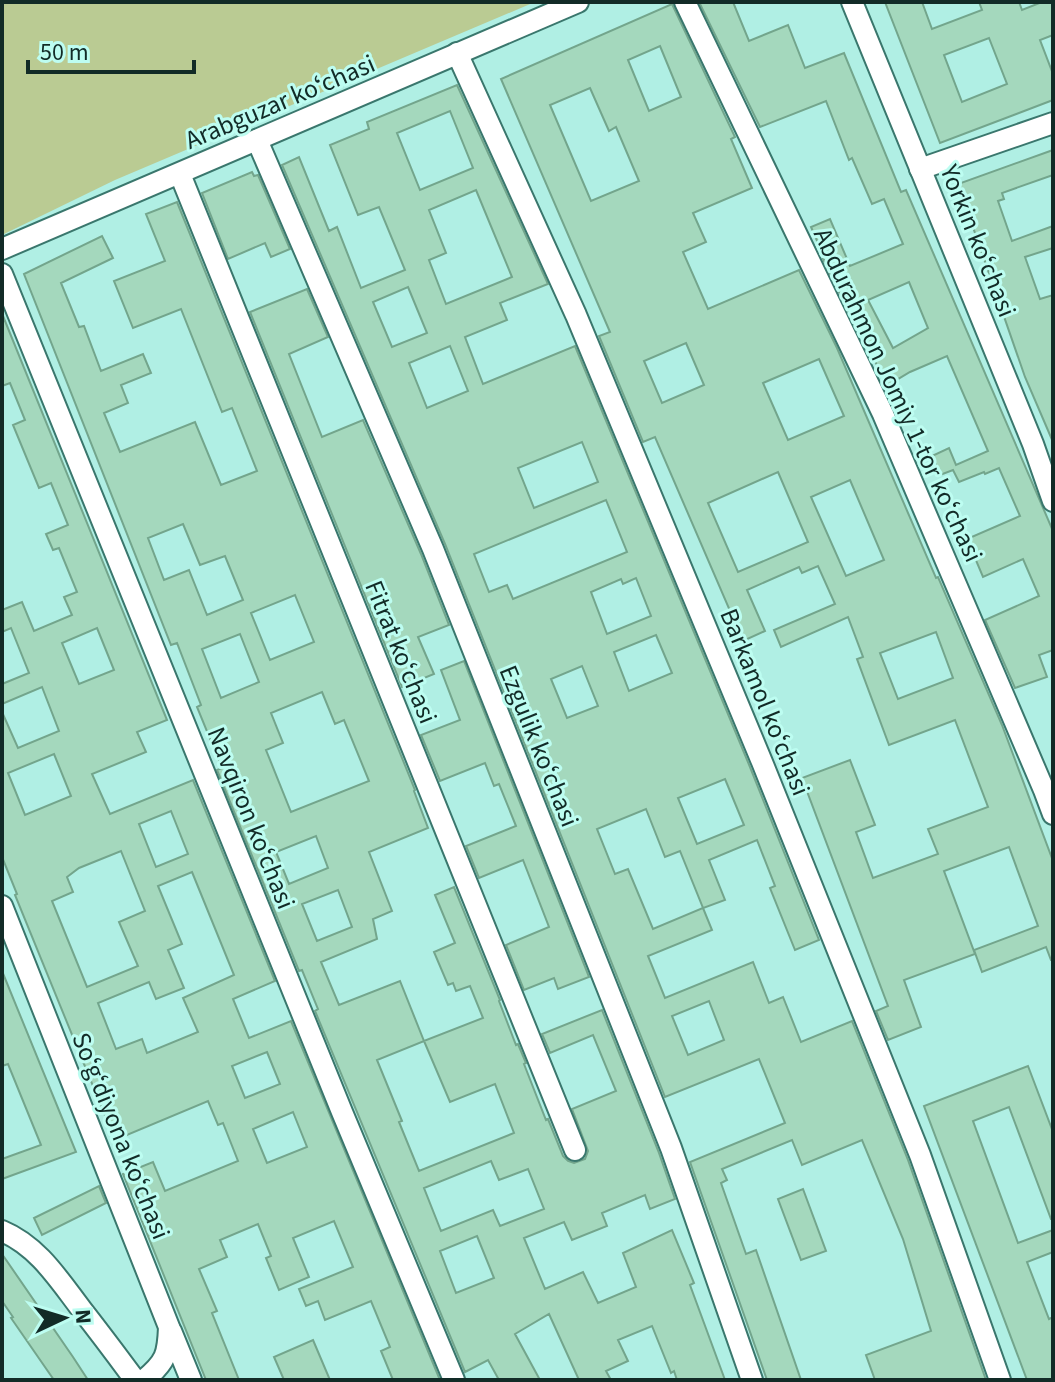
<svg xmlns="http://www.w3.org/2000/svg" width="1055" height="1382" font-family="'Source Sans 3',sans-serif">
	<rect width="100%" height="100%" fill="#b0efe4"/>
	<polygon fill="#bacb93" points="2,2 535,2 115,180 2,235"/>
	<g fill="#a4d8bd" stroke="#73a58c" stroke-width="2" fill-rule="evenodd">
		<path d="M699 2H733L749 41 788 25 805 68 844 53 901 192 906 190 1053 531V650L1039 655 1047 677 1015 688 985 620 1039 596 1023 559 983 577 967 539 1020 516 999 468 985 474 984 472 959 482 953 470 940 475 932 456 949 448 956 465 988 451 947 356 910 372 888 385 855 325 823 259H825L811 227 830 219 850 266 903 244 884 199 872 204 852 158 849 160 826 101 760 127ZM909 282 928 328 893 348 868 300Z"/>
		<path d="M885 2H922L932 29 982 10 979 2H1019L1022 10 1042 2H1053V35L1040 40 1053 74V100L940 143ZM989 38 1007 84 962 102 944 55Z"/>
		<path d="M672 4 735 137 731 139 752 188 693 213 706 242 683 252 708 309 799 270 837 348 936 578 938 577 1002 725 1053 861V960H1051L1046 947 982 972 974 950 1038 926 1009 847 944 871 975 954 904 980 921 1027 888 1040 876 1011 888 1006 802 778 850 760 875 825 856 832 873 878 938 854 928 829 988 807 955 720 889 745 857 659 863 657 848 617 781 647 774 630 835 604 818 566 802 573 799 567 747 590 765 631 743 641 655 437 643 442 599 336 610 332 501 79ZM660 46 681 97 649 111 628 60ZM590 88 609 131 616 127 639 181 591 201 550 105ZM686 343 704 385 662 403 644 361ZM819 359 844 416 788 440 763 383ZM778 472 808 542 738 572 708 503ZM850 480 884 560 846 576 811 497ZM936 632 953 678 898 699 880 653Z"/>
		<path d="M457 85 548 284 500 303 507 320 465 337 483 384 575 346 750 767 819 940 795 950 770 888 775 886 757 840 709 860 725 900 703 908 712 930 648 956 665 998 753 962 769 1003 783 997 801 1042 852 1021 908 1160 986 1380H875L866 1355 931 1331 903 1239 862 1140 802 1165 792 1140 722 1169 727 1180 721 1183 746 1254 756 1250 801 1380H767L690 1162 785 1123 759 1059 665 1097 445 544 282 165 299 157 329 231 337 227 361 288 405 270 379 207 358 215 330 145 369 129 367 122ZM450 111 473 168 420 190 397 133ZM476 190 512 277 446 304 429 260 446 253 429 210ZM408 287 427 333 392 347 373 302ZM450 346 468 391 427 408 409 363ZM582 442 598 482 534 508 518 468ZM606 500 627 552 513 599 507 585 489 592 474 554ZM636 578 651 616 607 634 591 592 621 579 623 584ZM656 635 672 673 629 691 614 652ZM582 666 598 706 567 718 551 679ZM725 779 744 825 697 844 678 798ZM646 809 665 857 680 851 703 908 653 929 628 869 615 874 597 829ZM709 1001 724 1040 688 1055 672 1016Z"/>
		<polygon points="1053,150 1053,175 1002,193 1004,199 998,201 1012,241 1053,226 1053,248 1025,257 1040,299 1053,295 1053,442 1025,377 958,184"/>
		<polygon points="252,172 254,176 258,175 290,249 271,257 265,243 228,259 202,193"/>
		<path d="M177 202 415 790 414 791 428 828 369 852 392 911 373 919 377 939 321 962 339 1005 400 981 424 1041 483 1018 470 986 456 991 453 983 448 985 434 952 455 943 435 895 454 887 500 1000 499 1001 516 1045 518 1044 526 1063 524 1064 546 1120 548 1119 563 1156 568 1161 574 1163 585 1159 588 1151 572 1109 616 1091 593 1035 550 1053 542 1034 602 1010 659 1153 675 1199 650 1209 645 1195 602 1213 607 1226 572 1240 564 1222 524 1238 545 1289 583 1272 598 1303 636 1287 623 1253 672 1230 694 1283 690 1285 725 1380H677L674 1371 671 1373 652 1326 618 1340 628 1361 606 1371 611 1380H579L549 1314 515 1334 540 1380H499L488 1360 465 1372 315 1011 318 1009 302 970 299 971 217 770 222 768 197 707 201 705 177 643 171 645 24 274 102 236 113 258 61 283 79 327 84 326 101 371 143 354 151 373 121 385 128 403 104 413 120 452 195 422 221 485 257 471 232 408 222 412 181 309 133 328 114 281 165 261 146 214ZM183 524 200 565 225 556 243 600 207 615 189 570 164 580 148 538ZM295 595 314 642 270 660 251 613ZM240 634 259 682 221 698 202 649ZM322 692 335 724 344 720 369 781 291 812 266 750 283 743 271 713ZM316 836 328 868 289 884 276 852ZM338 890 352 927 317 941 302 904ZM424 1041 450 1102 495 1084 514 1133 419 1171 399 1122 402 1121 377 1060ZM491 1161 499 1180 528 1169 544 1209 500 1226 493 1210 441 1231 424 1188ZM477 1236 494 1278 456 1293 440 1251Z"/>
		<polygon points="307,289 328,337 289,354 322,437 363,420 421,554 449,625 418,637 434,674 402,687 250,312"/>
		<path d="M3 316 167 720 137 732 146 752 92 774 110 814 193 780 275 981 233 999 249 1038 291 1021 440 1380H393L381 1351 390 1347 371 1301 325 1320 318 1301 306 1306 299 1289 353 1267 334 1221 293 1238 309 1277 279 1290 266 1258 271 1256 258 1224 220 1240 227 1257 199 1269 217 1311 212 1313 239 1380H206L123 1174 153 1162 165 1191 238 1161 223 1123 218 1125 208 1101 115 1140 15 895 17 894 2 857V712L18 748 59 731 42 687 2 704V684L29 673 11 628 2 632V610L22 602 34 631 72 615 64 597 77 592 59 548 53 550 46 534 68 525 51 483 39 488 13 425 25 420 10 383 2 386ZM97 628 114 670 79 684 62 643ZM54 754 71 796 25 815 8 773ZM171 811 188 854 156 867 139 824ZM121 851 145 911 119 922 138 966 87 987 52 901 73 892 67 877 79 868ZM192 872 234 975 183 998 198 1032 147 1053 142 1039 116 1049 98 1003 149 982 156 999 184 988 168 950 182 944 158 886ZM267 1052 280 1084 245 1098 232 1066ZM293 1112 307 1147 267 1163 253 1129Z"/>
		<polygon points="464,661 589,977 558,989 554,978 524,990 506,945 549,927 523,860 479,878 466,846 516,826 499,784 494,786 485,763 440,781 421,735 460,720 441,670"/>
		<polygon points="2,971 76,1152 2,1179 2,1159 41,1145 8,1064 2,1066"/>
		<polygon points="1028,1066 1053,1132 1053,1219 1051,1219 1009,1107 973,1121 1018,1243 1053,1230 1053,1252 1027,1262 1049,1319 1053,1317 1053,1380 1027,1380 924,1106"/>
		<polygon points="99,1186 106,1203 42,1235 34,1218"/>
		<polygon points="803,1189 826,1251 801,1260 778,1199"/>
		<polygon points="2,1254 73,1357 88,1380 54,1380 11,1318 13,1317 2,1301"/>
		<polygon points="313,1340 330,1380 284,1380 274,1357"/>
	</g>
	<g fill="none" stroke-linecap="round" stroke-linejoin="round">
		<g stroke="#3a776d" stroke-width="24">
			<g id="minor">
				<polyline points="685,2 883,414 1044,790 1053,814"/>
				<polyline points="852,2 1033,444 1053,501"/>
				<polyline points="457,53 576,315 762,762 920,1155 1000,1380"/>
				<polyline points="257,140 433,549 671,1148 752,1380"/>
				<polyline points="920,169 1053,123"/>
				<polyline points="180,174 575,1150"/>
				<polyline points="2,249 578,2"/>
				<polyline points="2,274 342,1112 454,1380"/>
				<path d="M2 906 169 1327C168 1354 166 1362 144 1380"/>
				<path d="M2 1231C38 1246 59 1280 82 1310 100 1333 118 1357 135 1380"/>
				<polyline points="171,1331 191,1380"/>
			</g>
		</g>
		<use href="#minor" stroke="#fff" stroke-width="20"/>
	</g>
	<g text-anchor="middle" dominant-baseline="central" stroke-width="6" stroke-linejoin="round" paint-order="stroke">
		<g font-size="26" fill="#122b27" stroke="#bdfdf1">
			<text transform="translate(280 102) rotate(-23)">Arabguzar koʻchasi</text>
			<text transform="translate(978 241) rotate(68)">Yorkin koʻchasi</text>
			<text transform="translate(898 395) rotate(65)">Abdurahmon Jomiy 1-tor koʻchasi</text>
			<text transform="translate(401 652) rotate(68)">Fitrat koʻchasi</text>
			<text transform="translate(765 702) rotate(68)">Barkamol koʻchasi</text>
			<text transform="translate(539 746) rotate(68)">Ezgulik koʻchasi</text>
			<text transform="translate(251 818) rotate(68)">Navqiron koʻchasi</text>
			<text transform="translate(121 1136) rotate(68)">Soʻgʻdiyona koʻchasi</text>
		</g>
	</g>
	<rect width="1055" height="1382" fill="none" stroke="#122b27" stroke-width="8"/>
	<g transform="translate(64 1318) rotate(86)" stroke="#bdfdf1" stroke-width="6" paint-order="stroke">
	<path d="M0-6L14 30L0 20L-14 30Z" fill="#122b27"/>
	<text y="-12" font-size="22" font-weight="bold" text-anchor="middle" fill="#122b27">N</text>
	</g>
	<path d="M28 60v12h166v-12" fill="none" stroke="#122b27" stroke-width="4"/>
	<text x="40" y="60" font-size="24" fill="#122b27" stroke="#bdfdf1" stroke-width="6" paint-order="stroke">50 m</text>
</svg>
